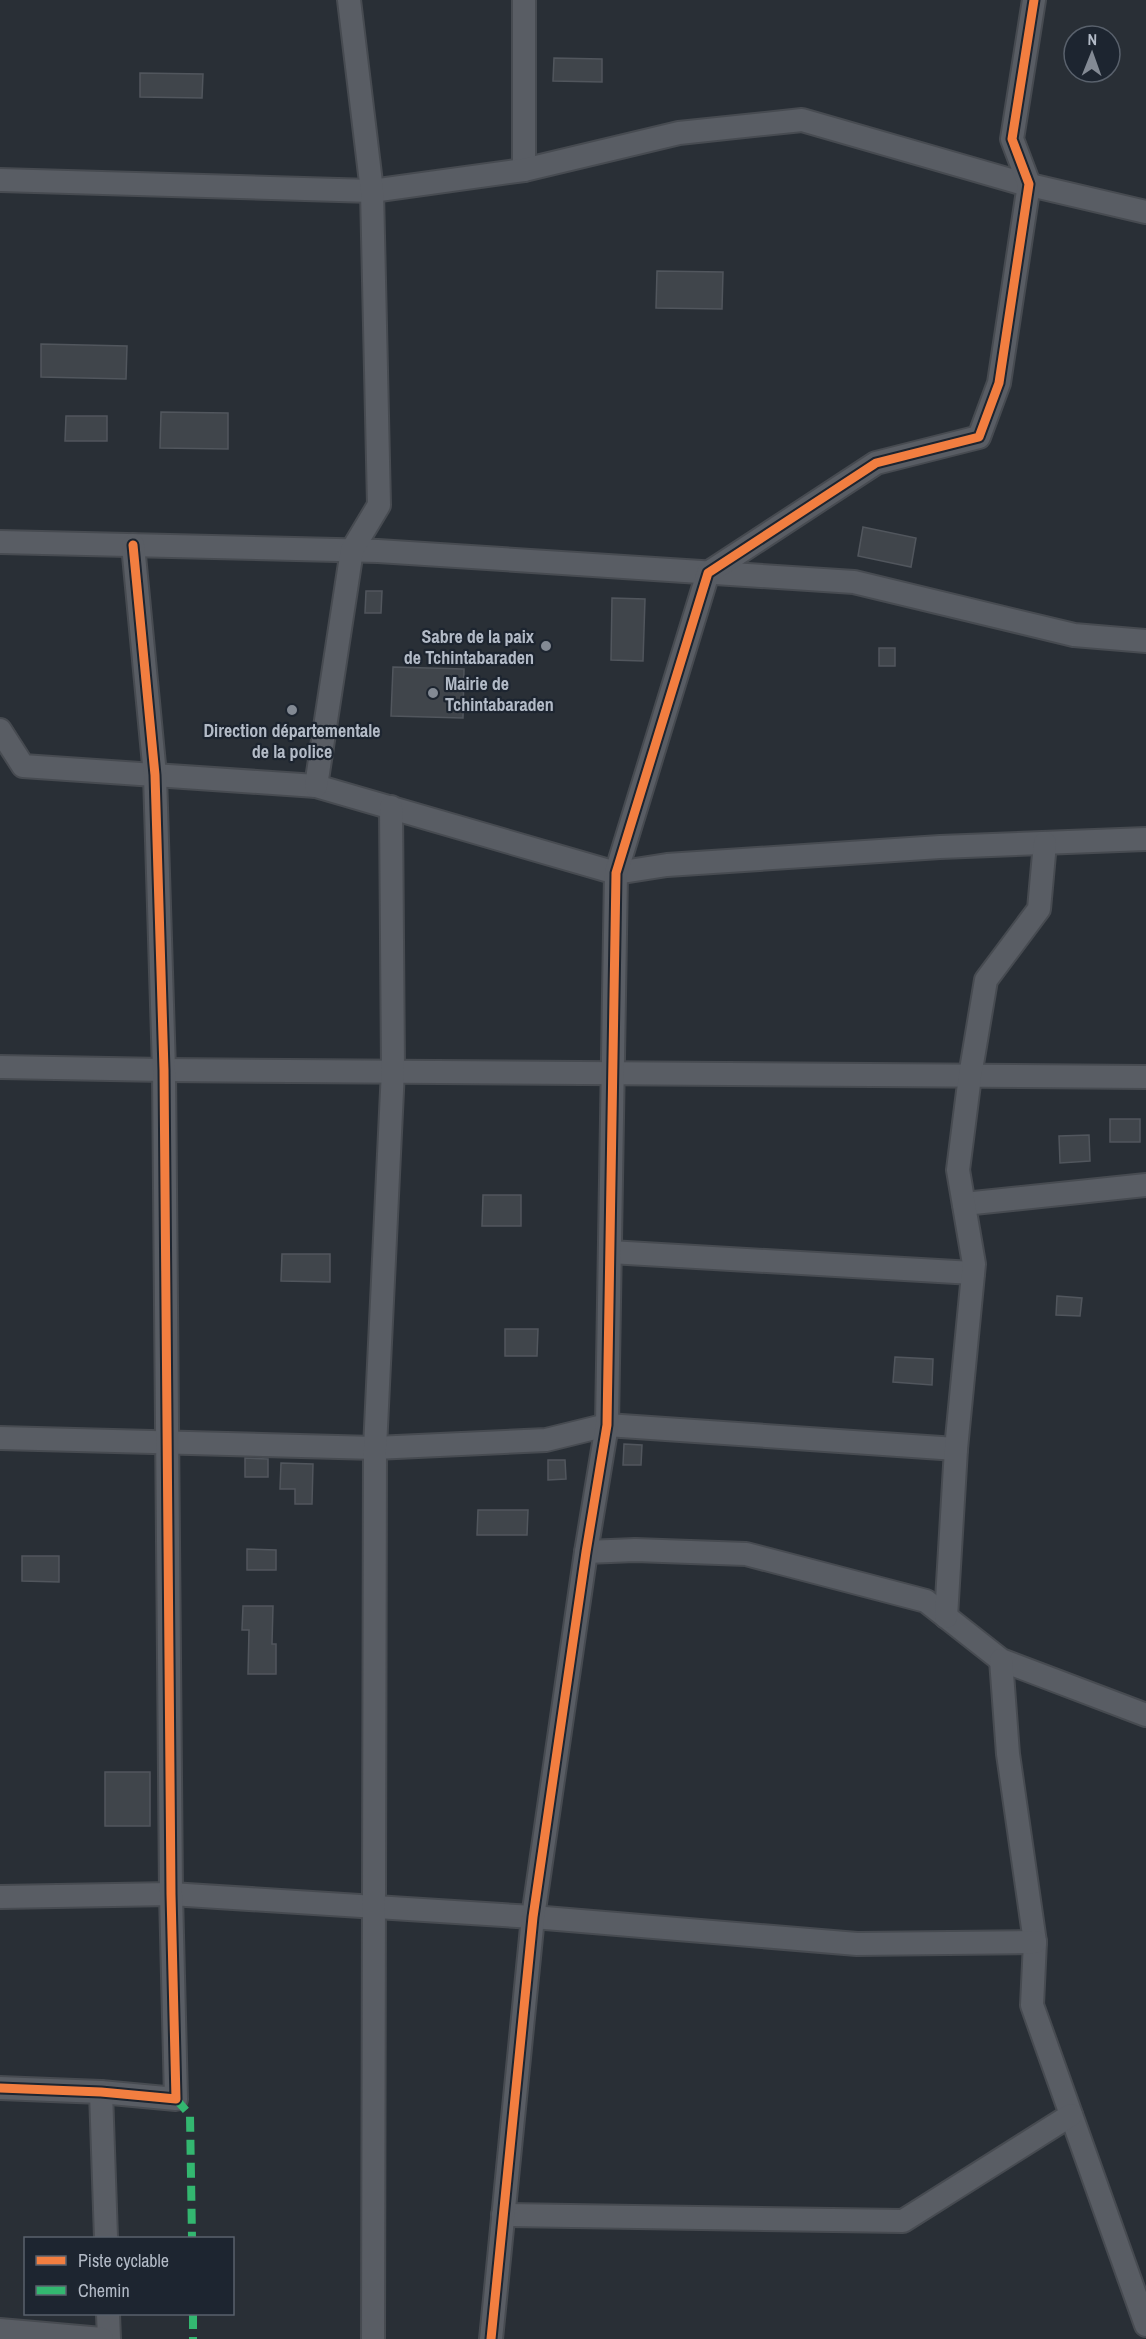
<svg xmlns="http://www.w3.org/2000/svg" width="1146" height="2339" font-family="'Archivo Narrow',sans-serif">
	<rect width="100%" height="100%" fill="#292f36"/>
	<g fill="#40454b" stroke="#51565d" stroke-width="1.5">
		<polygon points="554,58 602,59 602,82 553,81"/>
		<polygon points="140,73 203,74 202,98 140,97"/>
		<polygon points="657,271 723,272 722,309 656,308"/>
		<polygon points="41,344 127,346 126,379 41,377"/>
		<polygon points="161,412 228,413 228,449 160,448"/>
		<polygon points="66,416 107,416 107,441 65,441"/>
		<polygon points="863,527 916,538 911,567 858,556"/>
		<polygon points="366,591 382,591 381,613 365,613"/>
		<polygon points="612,598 645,599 643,661 611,660"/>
		<rect x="879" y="648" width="16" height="18"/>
		<polygon points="393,667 464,669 463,718 391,716"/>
		<rect x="1110" y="1119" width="30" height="23"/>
		<polygon points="1089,1135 1090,1161 1060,1163 1059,1136"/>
		<polygon points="483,1195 521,1195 521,1226 482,1226"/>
		<polygon points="282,1254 330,1254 330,1282 281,1281"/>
		<polygon points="1057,1296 1082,1298 1080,1316 1056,1315"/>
		<polygon points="505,1329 538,1329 537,1356 505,1356"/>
		<polygon points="895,1357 933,1359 932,1385 893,1382"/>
		<polygon points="624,1444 642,1445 641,1465 623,1465"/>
		<polygon points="245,1458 268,1459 268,1477 245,1477"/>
		<polygon points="548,1460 565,1460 566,1479 548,1480"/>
		<polygon points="281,1463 313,1464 312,1504 295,1504 295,1489 280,1489"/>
		<polygon points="478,1510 528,1510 527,1535 477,1535"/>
		<polygon points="247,1549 276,1550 276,1570 247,1570"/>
		<polygon points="22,1556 59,1556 59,1582 22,1581"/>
		<polygon points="243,1606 273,1606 272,1644 276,1644 276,1674 248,1674 249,1630 242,1630"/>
		<rect x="105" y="1772" width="45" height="54"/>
	</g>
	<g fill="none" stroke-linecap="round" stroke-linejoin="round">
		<g stroke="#474b51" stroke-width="26">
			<g id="street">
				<polyline points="524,0 524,170"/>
				<polyline points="0,180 372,191 524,170 679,133 802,120 1017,182 1146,212"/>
				<polyline points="0,542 378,551 854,582 1074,635 1146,641"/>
				<polyline points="0,730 23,766 316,786 616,873 667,865 940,847 1146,839"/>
				<polyline points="316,786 352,550 379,505 372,191 349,0"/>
				<polyline points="0,1067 164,1070 1146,1077"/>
				<polyline points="964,1204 1146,1185"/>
				<polyline points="610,1252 973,1273"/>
				<polyline points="0,1438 375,1448 546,1440 607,1425 956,1449"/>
				<polyline points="586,1552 635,1550 746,1554 926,1601 1001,1660 1146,1715"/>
				<polyline points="946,1617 956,1449 974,1264 958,1170 970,1076 986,980 1039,909 1045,843"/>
				<polyline points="1001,1660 1008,1754 1035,1942 1032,2005 1146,2325"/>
				<polyline points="0,1897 171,1894 533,1917 857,1944 1035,1942"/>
				<polyline points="0,2088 101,2092 176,2099 171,1894 164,1070 155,775 133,545"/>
				<polyline points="101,2092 106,2238"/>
				<polyline points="503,2215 903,2221 1071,2115"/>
				<polyline points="108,2314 109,2339"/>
				<polyline points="0,2330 102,2339"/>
				<polyline points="373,2339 375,1448 393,1070 391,807"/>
				<polyline points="491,2339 533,1917 586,1552 607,1425 616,873 708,573 876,463 979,437 999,383 1029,184 1012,139 1034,0"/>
			</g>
		</g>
		<use href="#street" stroke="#595d64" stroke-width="22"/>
		<g stroke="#33b770" stroke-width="8" stroke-dasharray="15 8" stroke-linecap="butt">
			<polyline points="176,2099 190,2115 192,2238"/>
			<polyline points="193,2314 193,2339"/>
		</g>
		<g stroke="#1d2530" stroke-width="13">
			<g id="cycleway">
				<polyline points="0,2088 101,2092 176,2099 171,1894 164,1070 155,775 133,545"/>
				<polyline points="491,2339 533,1917 586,1552 607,1425 616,873 708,573 876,463 979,437 999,383 1029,184 1012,139 1034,0"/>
			</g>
		</g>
		<use href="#cycleway" stroke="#f27e40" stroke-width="9"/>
	</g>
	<g fill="#838a94" stroke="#1d2530" stroke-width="2">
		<circle cx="546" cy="646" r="6"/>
		<circle cx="433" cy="693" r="6"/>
		<circle cx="292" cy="710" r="6"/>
	</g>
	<g text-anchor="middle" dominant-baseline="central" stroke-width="4.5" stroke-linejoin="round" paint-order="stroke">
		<g font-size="18" font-weight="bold" fill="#b3bbc7" stroke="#1d2530" text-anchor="end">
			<text x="534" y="636">Sabre de la paix<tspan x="534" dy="21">de Tchintabaraden</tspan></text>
			<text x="445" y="683" text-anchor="start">Mairie de<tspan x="445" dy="21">Tchintabaraden</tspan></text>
			<text x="292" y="730" text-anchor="middle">Direction départementale<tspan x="292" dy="21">de la police</tspan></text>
		</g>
	</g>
	<rect x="24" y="2237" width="210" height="78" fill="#1d2530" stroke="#59616c" stroke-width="1.5"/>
	<rect x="36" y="2256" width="30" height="9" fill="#f27e40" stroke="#59616c" stroke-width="1.5"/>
	<text x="78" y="2267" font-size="18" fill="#b3bbc7">Piste cyclable</text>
	<rect x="36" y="2286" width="30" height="9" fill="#33b770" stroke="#59616c" stroke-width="1.5"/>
	<text x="78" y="2297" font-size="18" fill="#b3bbc7">Chemin</text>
	<g transform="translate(1092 54) rotate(1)"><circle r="28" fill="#1d2530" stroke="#59616c" stroke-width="1.5"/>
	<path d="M0-4.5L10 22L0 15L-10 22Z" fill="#838a94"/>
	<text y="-9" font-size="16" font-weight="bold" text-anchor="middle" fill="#b3bbc7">N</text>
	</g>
</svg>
